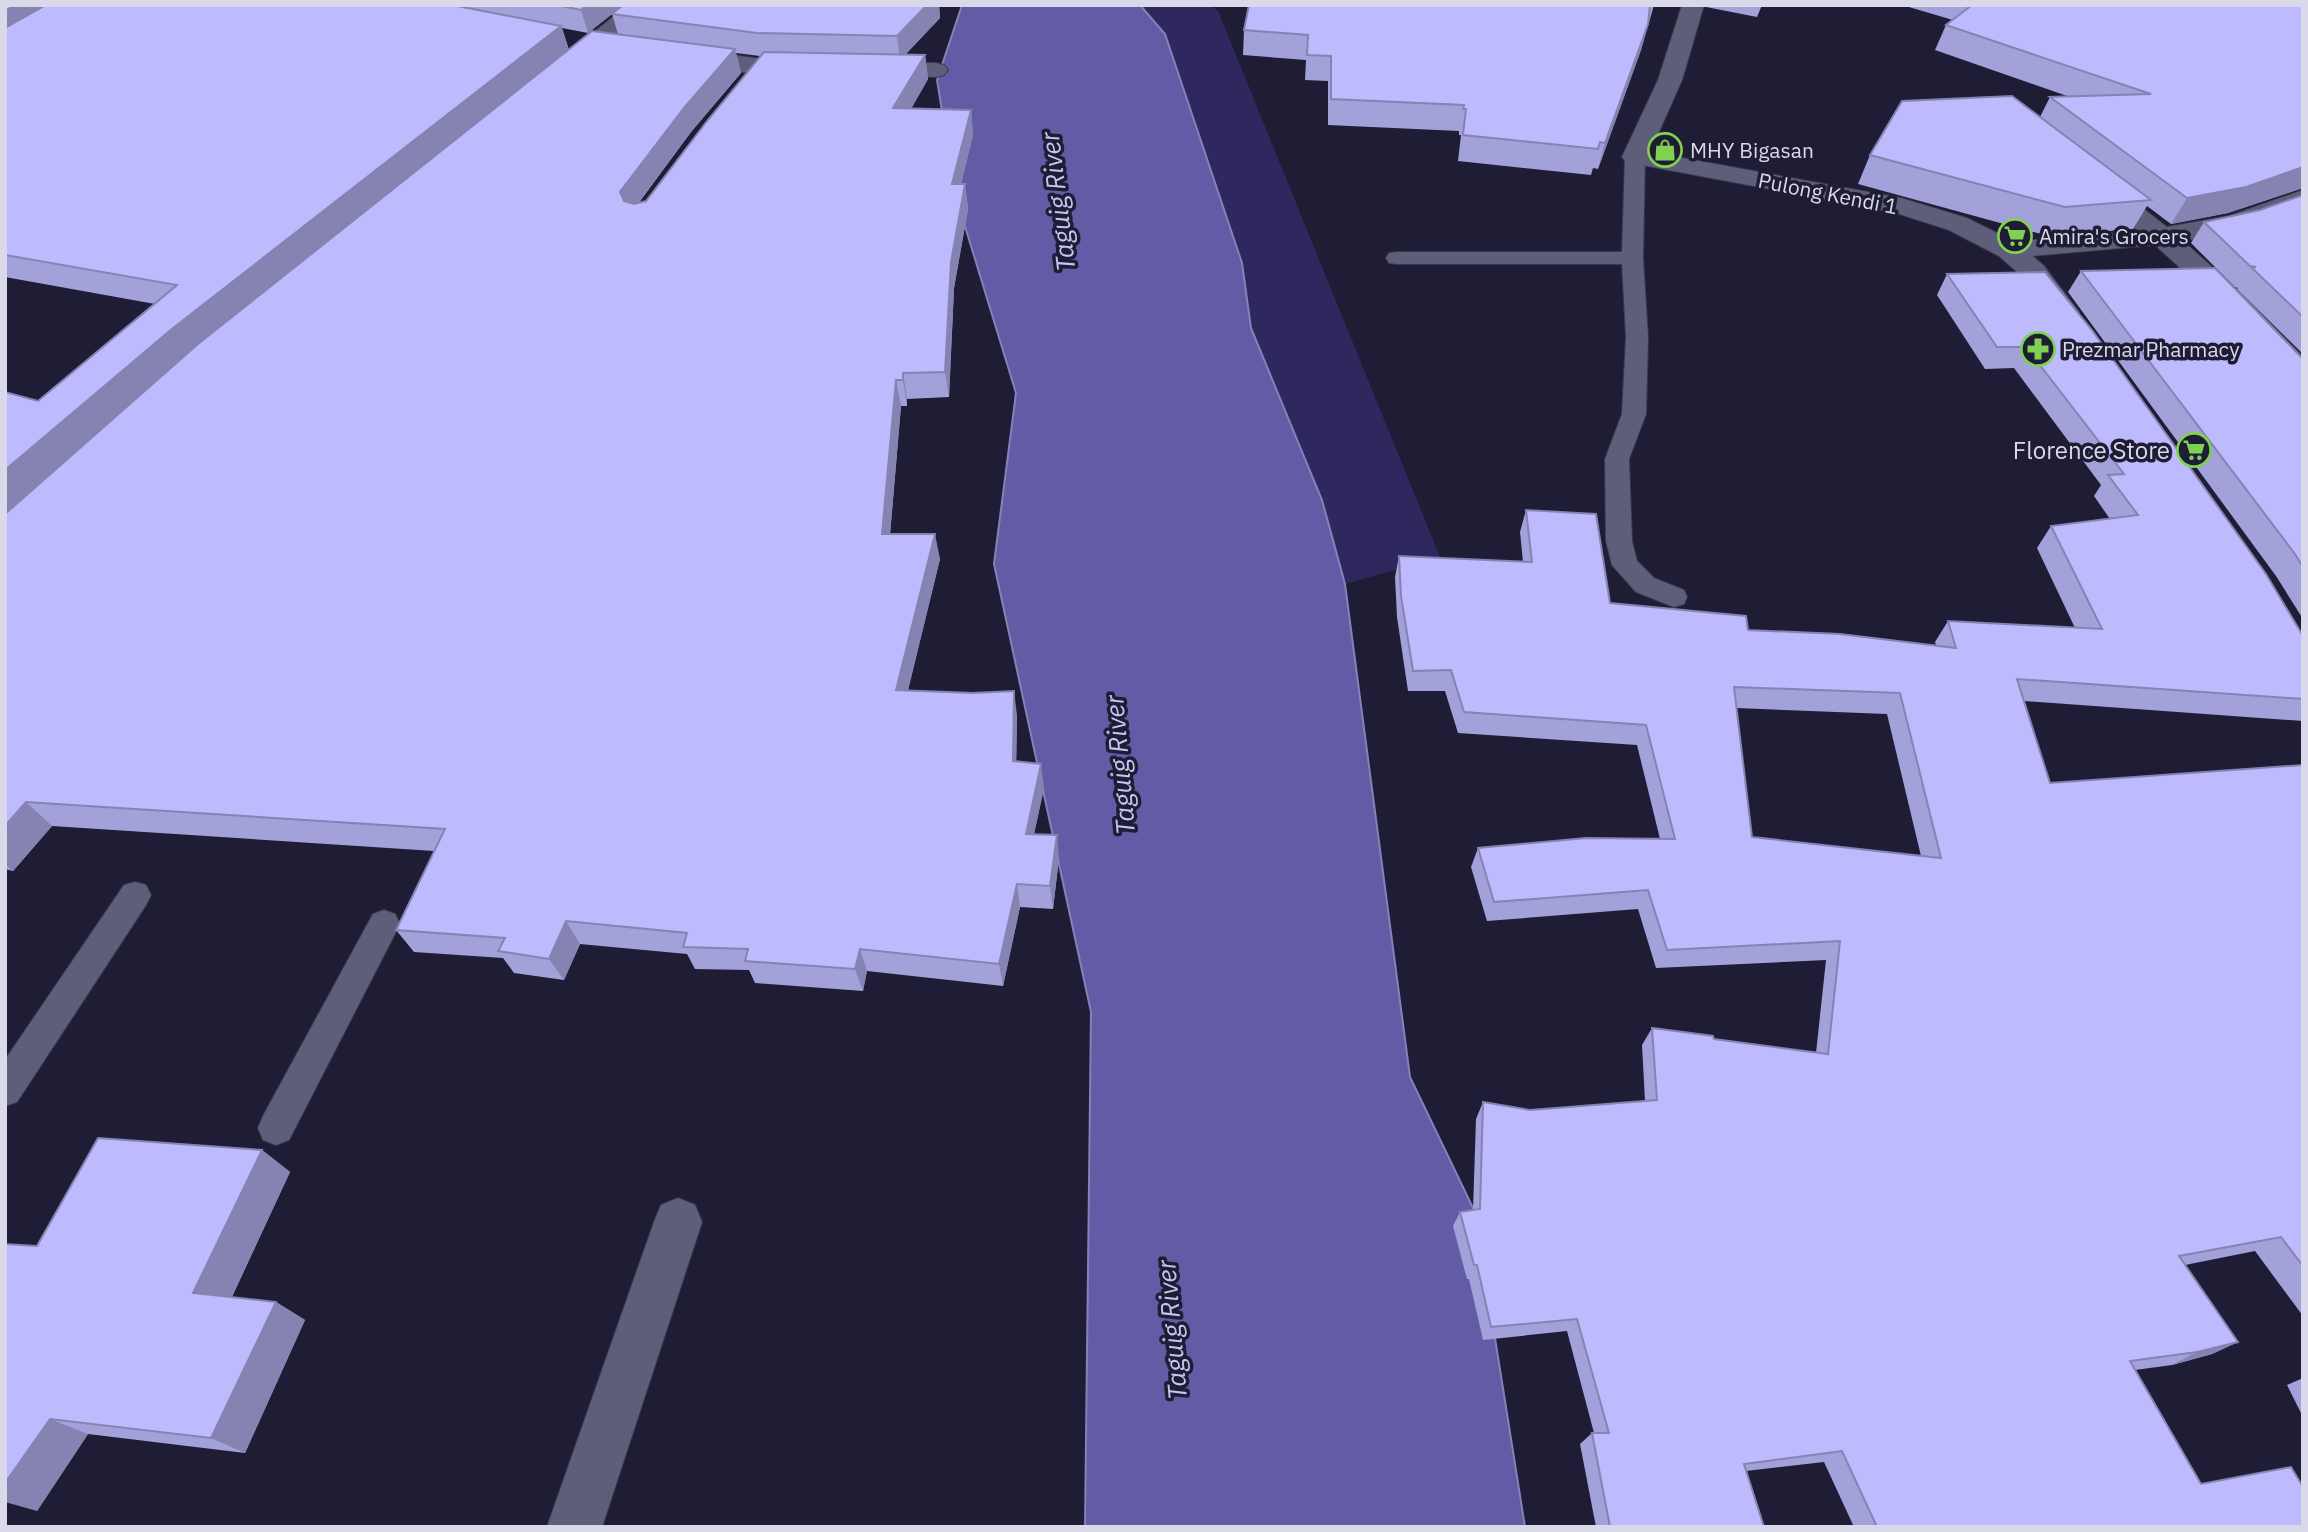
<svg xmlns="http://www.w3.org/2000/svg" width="2308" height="1532" font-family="'IBM Plex Sans',sans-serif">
	<rect width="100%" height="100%" fill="#1f1d35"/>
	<polygon fill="#2f285f" points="1140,5 1210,5 1218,11 1440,557 1345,584 1322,500 1251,328 1242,263 1165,34"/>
	<polygon fill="#625ba5" stroke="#8681b9" stroke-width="2" points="962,5 1140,5 1165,34 1242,263 1251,328 1322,500 1345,584 1410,1077 1475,1212 1525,1527 1085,1527 1091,1012 994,564 1016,393 956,197 937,80"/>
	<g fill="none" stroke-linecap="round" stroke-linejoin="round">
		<g stroke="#3b394d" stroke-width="2">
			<g id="service">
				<polygon points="1635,151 1645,157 1643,258 1648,337 1646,414 1629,459 1632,541 1637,561 1654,578 1684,590 1687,597 1684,604 1674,607 1636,592 1612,565 1606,541 1605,459 1622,414 1626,337 1622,264 1397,264 1389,263 1386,258 1389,253 1397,252 1622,252 1625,157"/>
				<polygon points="135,882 146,885 151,895 146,905 17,1102 5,1106 5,1060 124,885"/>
				<polygon points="384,910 395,914 400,924 289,1140 276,1145 263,1140 258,1128 263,1116 373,914"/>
			</g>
		</g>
		<g stroke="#3b394d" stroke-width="2">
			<g id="minor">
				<polygon points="628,5 653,5 575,70 559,70 555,65 559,60"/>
				<path d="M687 49 762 59 813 62 817 67 813 72C782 80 711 69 679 61L675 56 679 51Z"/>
				<polygon points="875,62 936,63 944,65 948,70 944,75 936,77 867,74 863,69 867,64"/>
				<path d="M2097 177 2106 180 2167 227 2229 216 2303 190V208C2265 224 2225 235 2183 241L2241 293 2303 357V385L2292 383 2221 305 2155 245 2009 258 1999 256 1995 250 1999 244 2009 242 2138 231 2088 190 2084 185 2088 180Z"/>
				<polygon points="678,1198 695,1205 702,1222 602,1527 547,1527 654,1222 661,1205"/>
			</g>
		</g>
		<g stroke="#3b394d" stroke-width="2">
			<polygon id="tertiary" points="1682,5 1704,5 1682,80 1650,152 1901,198 1967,218 2019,244 2044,266 2079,312 2075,318 2065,321 2055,318 2024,278 1999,256 1949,230 1896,213 1626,162 1622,157 1658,80"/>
		</g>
		<use href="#service" fill="#5f5e7a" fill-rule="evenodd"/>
		<use href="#minor" fill="#5f5e7a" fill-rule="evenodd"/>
		<use href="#tertiary" fill="#5f5e7a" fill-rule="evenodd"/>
	</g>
	<g fill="#a3a1da" fill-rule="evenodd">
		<path d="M5 5H939L940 18 905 55H925L928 79 911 109 971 110 973 135 961 184H965L968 209 954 288 949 397 907 399V406H901L890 534 940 559 908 690 1017 715 1016 761 1044 788 1034 834 1059 858 1053 909 1020 907 1003 986 867 971 863 991 755 983 749 970 695 969 687 954 580 944 564 980 514 973 503 958 414 952 396 930 434 851 52 826 13 871 5 869V392L38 401 155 304 5 277ZM616 11 612 14 618 34 569 50 562 28 588 33ZM736 53 760 56 646 201 638 204 691 132 741 73Z"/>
		<polygon points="1249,5 1654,5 1641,50 1598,169 1593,168 1591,175 1458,161 1461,135 1459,135 1459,131 1328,125 1328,81 1305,80 1306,60 1243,55 1244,30"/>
		<polygon points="1705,5 1762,5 1757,17 1706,7"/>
		<polygon points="1902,5 2303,5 2303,188 2228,213 2171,224 2147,206 2133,229 2048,236 1858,184 1870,155 2040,117 2050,97 2070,97 1935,50 1946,25 1953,20"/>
		<polygon points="2303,195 2303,354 2237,289 2238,288 2235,287 2191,243 2204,222 2260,210"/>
		<polygon points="2081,271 2303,359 2303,619 2276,576 2068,292"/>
		<path d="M2045 272 2303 636V721L2024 701 2050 783 2303 765V1316L2255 1251 2185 1265 2238 1342 2212 1354 2172 1365 2135 1370 2201 1484 2303 1527H1854L1824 1462 1746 1471 1764 1527H1596L1580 1444 1592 1433H1594L1567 1331 1483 1340 1469 1279H1467L1453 1226 1460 1212 1473 1210 1476 1119 1483 1102 1530 1110 1645 1101 1642 1045 1652 1028 1714 1039 1816 1053 1826 960 1656 968 1638 909 1487 921 1471 867 1478 848 1660 839 1637 745 1458 733 1445 691H1408L1397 617 1395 577 1399 556 1523 562 1520 532 1526 510 1610 603 1748 630 1936 645 1935 642 1948 621 2075 628 2037 548 2051 526 2110 519 2094 496 2101 485 2014 368 1985 369 1937 295 1947 274ZM1736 708 1887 714 1921 856 1752 837Z"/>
		<polygon points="262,1150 290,1172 232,1297 276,1302 305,1320 245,1453 88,1434 37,1511 37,1246"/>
		<polygon points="2303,1378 2303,1417 2287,1385"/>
	</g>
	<g fill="#8483b1">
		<polygon points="15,5 70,5 5,43 5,11"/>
		<polygon points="587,5 623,5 588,33 581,10"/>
		<polygon points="927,5 939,5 940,18 900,60 897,36"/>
		<polygon points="1648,24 1641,50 1598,169 1605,143"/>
		<polygon points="561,26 569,50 5,514 5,470 173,328"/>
		<polygon points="735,49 741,73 691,132 628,217 620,192 684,108"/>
		<polygon points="925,55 928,79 897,133 893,108"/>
		<polygon points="971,110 973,135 955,209 952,184"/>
		<polygon points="2303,167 2302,188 2228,213 2171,224 2187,198"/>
		<polygon points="965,184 968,209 954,288 949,397 945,372 951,262"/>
		<polygon points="903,373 907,399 907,406 903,380"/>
		<polygon points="896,380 901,406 888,559 882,534"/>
		<polygon points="935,534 940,559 902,715 896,690"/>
		<polygon points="1014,691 1017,715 1016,785 1013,761"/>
		<polygon points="1041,764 1044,788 1029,857 1026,834"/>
		<polygon points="26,802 52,826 13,871 5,864 5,826"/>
		<polygon points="1057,835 1059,858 1053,909 1050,886"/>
		<polygon points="1017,884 1020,907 1003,986 999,964"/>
		<polygon points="566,921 580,944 564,980 549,959"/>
		<polygon points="860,949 867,971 863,991 855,969"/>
		<polygon points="262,1150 290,1172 225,1311 193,1293"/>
		<polygon points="276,1302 305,1320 245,1453 211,1438"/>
		<polygon points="2238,1342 2212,1354 2172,1365 2197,1352"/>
		<polygon points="50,1419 88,1434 37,1511 5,1502 5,1483"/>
	</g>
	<g fill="#bdbbfd" stroke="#8483b1" stroke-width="2" fill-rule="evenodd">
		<polygon points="5,5 15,5 5,11"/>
		<polygon points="46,5 452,5 561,26 173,328 5,470 5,392 38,401 177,285 5,255 5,28"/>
		<polygon points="557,5 587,5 581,10"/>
		<polygon points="623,5 927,5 897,36 757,33 612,14"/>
		<polygon points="1249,5 1650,5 1648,24 1605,143 1600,142 1598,149 1463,135 1466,109 1463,109 1464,105 1331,99 1331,56 1307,55 1308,35 1244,30"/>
		<polygon points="1972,5 2303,5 2303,167 2246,187 2187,198 2050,97 2151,94 1946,25"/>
		<polygon points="592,31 735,49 684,108 620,192 624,201 634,204 646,201 707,121 764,52 925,55 893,108 971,110 952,184 965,184 951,262 945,372 903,373 903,380 896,380 882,534 935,534 896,690 973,693 1014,691 1013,761 1041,764 1026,834 1057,835 1050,886 1017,884 999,964 860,949 855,969 745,961 748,949 683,947 687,933 566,921 549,959 498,951 505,938 396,930 445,829 26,802 5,826 5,514 198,344"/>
		<polygon points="2012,96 2151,200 2065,207 1870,155 1902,101"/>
		<polygon points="2303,195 2303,317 2252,268 2256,267 2250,266 2204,222 2260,210"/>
		<polygon points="2215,268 2303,359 2303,567 2295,554 2081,271"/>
		<path d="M2045 272 2092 330 2266 574 2303 636V699L2017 679 2050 783 2303 765V1266L2281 1237 2179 1256 2238 1342 2197 1352 2130 1361 2201 1484 2291 1467 2303 1487V1527H1877L1842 1451 1744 1464 1764 1527H1610L1592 1433H1609L1577 1319 1491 1327 1477 1265H1474L1460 1212 1480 1209 1483 1102 1530 1110 1657 1100 1652 1028 1713 1036 1714 1039 1828 1054 1840 941 1667 950 1648 890 1494 902 1478 848 1586 838 1675 839 1646 725 1464 712 1451 670 1413 671 1401 596 1399 556 1532 562 1526 510 1596 514 1610 603 1746 616 1748 630 1840 634 1956 648 1948 621 2102 629 2051 526 2138 515 2108 475 2124 474 2026 347H1997L1947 274ZM1734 687 1900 693 1941 858 1752 837Z"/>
		<polygon points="98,1138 262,1150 193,1293 276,1302 211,1438 50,1419 5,1483 5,1244 37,1246"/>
	</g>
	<defs>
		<g id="shop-ring" transform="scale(1.75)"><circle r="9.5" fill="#1f1d35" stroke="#80d052" stroke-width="1.5"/><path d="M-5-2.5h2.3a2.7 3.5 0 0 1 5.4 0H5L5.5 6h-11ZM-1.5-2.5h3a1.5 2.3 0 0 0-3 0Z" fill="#80d052"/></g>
		<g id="supermarket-ring" transform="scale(1.75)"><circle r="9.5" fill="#1f1d35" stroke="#80d052" stroke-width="1.5"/><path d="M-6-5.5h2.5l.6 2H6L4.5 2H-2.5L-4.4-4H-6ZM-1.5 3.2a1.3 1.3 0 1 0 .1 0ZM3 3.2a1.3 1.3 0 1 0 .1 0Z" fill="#80d052"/></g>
		<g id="pharmacy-ring" transform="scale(1.75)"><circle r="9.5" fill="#1f1d35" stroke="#80d052" stroke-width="1.5"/><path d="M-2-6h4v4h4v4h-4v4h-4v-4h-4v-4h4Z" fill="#80d052"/></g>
	</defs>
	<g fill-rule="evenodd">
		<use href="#shop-ring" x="1665" y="150"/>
		<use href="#supermarket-ring" x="2015" y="236"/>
		<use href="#pharmacy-ring" x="2038" y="349"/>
		<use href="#supermarket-ring" x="2194" y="450"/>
	</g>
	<g text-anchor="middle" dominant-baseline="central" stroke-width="7" stroke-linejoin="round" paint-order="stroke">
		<g font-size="21" fill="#d9d9e9" stroke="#1f1d35" text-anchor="start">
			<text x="1690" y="150">MHY Bigasan</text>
			<text x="2039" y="236">Amira's Grocers</text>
			<text x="2062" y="349">Prezmar Pharmacy</text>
		</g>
		<g font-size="21" fill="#d9d9e9" stroke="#1f1d35">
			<text transform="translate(1828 193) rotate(11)">Pulong Kendi 1</text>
		</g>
		<g font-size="24" fill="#d9d9e9" stroke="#1f1d35" text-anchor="end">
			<text x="2170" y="450">Florence Store</text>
		</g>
		<g font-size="26" font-style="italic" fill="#c6c5ef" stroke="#1f1d35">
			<text transform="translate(1057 202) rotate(-97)">Taguig River</text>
			<text transform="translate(1119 765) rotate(-95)">Taguig River</text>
			<text transform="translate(1171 1330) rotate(-95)">Taguig River</text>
		</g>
	</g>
	<rect width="2308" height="1532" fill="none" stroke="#d9d9e9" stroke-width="14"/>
</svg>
